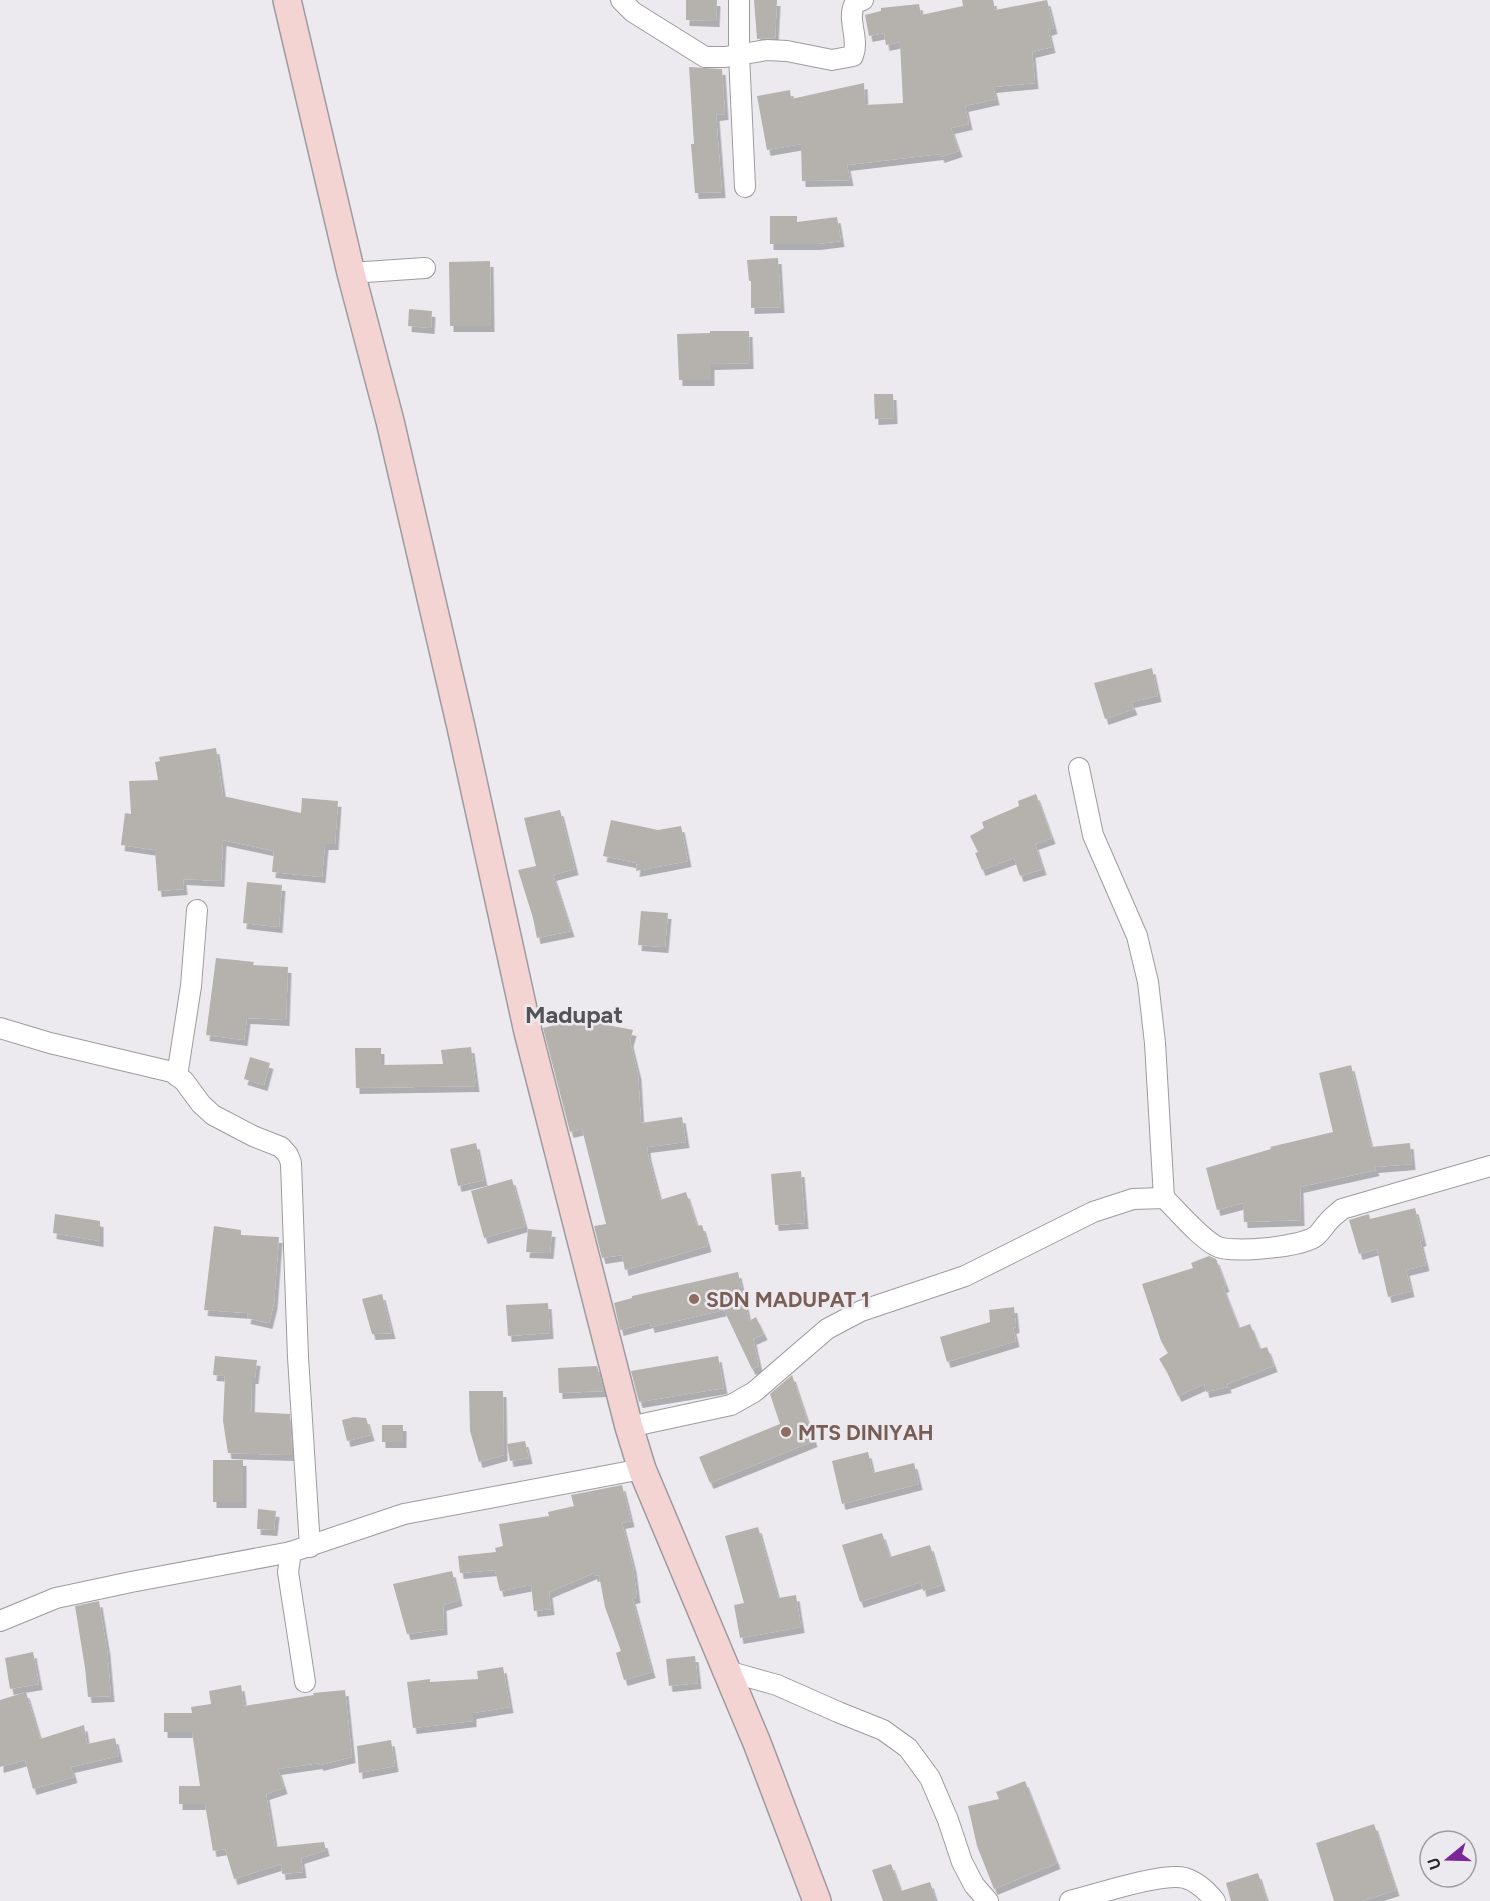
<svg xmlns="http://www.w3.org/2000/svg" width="1490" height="1901" font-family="Figtree,sans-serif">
	<defs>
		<filter id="shadow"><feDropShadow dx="3.5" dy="6" stdDeviation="0" flood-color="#0004"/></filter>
	</defs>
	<rect width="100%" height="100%" fill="#eceaef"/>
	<g fill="#b5b2ae" filter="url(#shadow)">
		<polygon points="686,0 717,0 716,21 686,20"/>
		<polygon points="754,0 777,0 775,38 757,39"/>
		<polygon points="962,0 993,0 995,10 1047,0 1054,28 1048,30 1052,47 1032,52 1035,83 993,87 996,99 965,106 969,124 951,128 959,151 941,157 940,154 847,165 850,180 802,181 801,144 767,150 757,96 790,90 791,99 864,83 865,105 903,103 900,42 886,45 884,33 869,36 865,15 881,11 881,8 919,4 921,15 963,6"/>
		<polygon points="689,67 722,69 725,114 716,115 722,192 695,193 691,144 694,144"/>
		<polygon points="770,216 797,216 797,222 837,217 841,241 817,244 770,244"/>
		<polygon points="778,258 781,307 751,308 751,281 749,281 747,260"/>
		<polygon points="490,261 491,326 450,326 449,262"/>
		<polygon points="409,309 432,311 431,328 408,326"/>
		<polygon points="710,331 749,331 750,363 711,364 711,380 679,380 677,334 710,333"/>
		<polygon points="874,394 893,394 894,418 875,419"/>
		<polygon points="1152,668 1158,696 1131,702 1134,709 1105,719 1094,683"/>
		<polygon points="216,748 223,796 301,813 302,798 338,801 335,844 325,844 322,877 272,872 274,851 223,840 221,881 183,879 184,889 158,891 155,850 121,845 125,813 131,814 129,781 158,780 155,762 160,761 159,757"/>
		<polygon points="1036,794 1052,838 1035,844 1043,869 1020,876 1014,858 982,870 975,853 978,852 970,836 984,828 982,822 1019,806 1018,801"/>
		<polygon points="560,810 575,869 553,875 571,931 537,938 533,918 518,870 536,866 524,818"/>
		<polygon points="611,820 658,830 681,826 688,861 636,871 637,863 603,856"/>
		<polygon points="247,882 282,885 279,927 243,923"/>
		<polygon points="641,911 668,913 665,947 638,945"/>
		<polygon points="216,958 254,962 253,965 288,967 286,1020 247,1018 244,1040 206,1035"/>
		<polygon points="586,1017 587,1021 633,1030 630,1041 638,1074 641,1123 682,1117 686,1142 647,1147 648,1155 660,1200 686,1192 697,1226 702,1225 708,1246 625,1270 622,1255 602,1258 594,1226 606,1224 582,1129 570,1132 543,1028"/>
		<polygon points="471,1047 476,1086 356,1088 355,1048 381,1048 381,1065 443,1064 441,1050"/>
		<polygon points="250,1057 270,1063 264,1085 244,1079"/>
		<polygon points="1351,1065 1371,1147 1410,1143 1412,1164 1375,1167 1376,1170 1300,1187 1301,1220 1244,1222 1243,1203 1217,1210 1206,1168 1271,1149 1270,1147 1333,1132 1319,1073"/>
		<polygon points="476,1143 484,1180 458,1186 450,1149"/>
		<polygon points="801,1171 805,1223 775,1225 771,1174"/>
		<polygon points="512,1179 525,1226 484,1238 471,1191"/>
		<polygon points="1415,1208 1423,1240 1420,1241 1426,1265 1406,1270 1411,1291 1388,1297 1377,1249 1359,1254 1349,1220 1369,1214 1370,1219"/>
		<polygon points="55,1214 100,1221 100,1241 53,1233"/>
		<polygon points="214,1226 241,1230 241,1235 279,1237 274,1303 269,1323 247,1318 248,1313 204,1310"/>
		<polygon points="528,1229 552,1231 550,1253 526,1252"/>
		<polygon points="1209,1256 1216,1259 1226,1286 1223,1287 1239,1328 1250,1324 1260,1349 1267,1347 1274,1366 1227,1384 1228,1387 1206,1392 1204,1384 1178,1396 1166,1370 1159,1359 1168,1353 1161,1341 1142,1284 1193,1268 1191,1263"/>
		<polygon points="738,1272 749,1321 756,1317 764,1334 753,1339 759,1366 752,1369 724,1310 651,1327 650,1322 620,1330 614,1303 632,1298 632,1296"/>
		<polygon points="382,1294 392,1333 372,1334 362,1299"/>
		<polygon points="548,1303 550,1333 508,1336 506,1305"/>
		<polygon points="1014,1307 1016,1327 1013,1328 1016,1341 947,1362 940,1337 990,1322 989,1310"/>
		<polygon points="215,1356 257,1360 255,1378 252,1378 251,1412 290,1414 292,1455 228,1453 223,1421 225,1376 213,1375"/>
		<polygon points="718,1356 724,1388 639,1402 631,1371"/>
		<polygon points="597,1366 604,1391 559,1393 558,1368"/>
		<polygon points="792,1375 814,1441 710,1483 699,1457 780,1424 770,1394"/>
		<polygon points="469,1391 503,1391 504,1455 479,1462 470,1431"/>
		<polygon points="354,1417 366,1418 371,1435 347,1441 342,1420"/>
		<rect x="382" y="1425" width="21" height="17"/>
		<polygon points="525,1441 529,1458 510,1461 507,1444"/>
		<polygon points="868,1452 873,1473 914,1463 919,1484 842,1504 832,1461"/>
		<rect x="213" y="1460" width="30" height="42"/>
		<polygon points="622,1485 631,1521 622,1523 633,1566 637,1597 632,1598 652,1672 624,1680 616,1653 621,1651 605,1607 599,1575 594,1576 594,1573 549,1592 551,1609 534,1611 531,1585 500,1591 495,1570 460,1573 458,1556 496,1552 495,1548 503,1546 499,1524 549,1516 548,1512 574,1506 571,1495"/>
		<polygon points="258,1509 276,1511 274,1530 257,1529"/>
		<polygon points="758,1527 778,1598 796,1595 801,1627 740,1638 734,1605 744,1603 725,1536"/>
		<polygon points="882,1533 890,1557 930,1545 942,1585 923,1591 921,1582 860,1602 842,1545"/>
		<polygon points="452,1571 459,1600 443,1605 444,1629 407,1634 393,1584"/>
		<polygon points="99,1601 107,1650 111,1696 88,1697 85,1668 75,1606"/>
		<polygon points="33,1652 39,1684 10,1689 5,1658"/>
		<polygon points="695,1656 698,1683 669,1686 666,1659"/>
		<polygon points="503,1667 510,1707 473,1713 473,1721 413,1728 407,1682 430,1679 430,1682 478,1679 477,1671"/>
		<polygon points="241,1685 244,1706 314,1695 313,1693 345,1690 352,1757 320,1765 319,1763 278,1769 284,1788 266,1794 275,1847 324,1842 326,1850 301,1858 303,1872 282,1874 281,1864 234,1879 225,1849 213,1851 205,1804 179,1804 179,1786 200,1786 192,1732 164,1732 164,1713 192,1713 191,1707 211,1704 209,1691"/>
		<polygon points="26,1692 40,1739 84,1725 87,1744 115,1738 119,1756 71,1767 74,1777 33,1789 25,1760 0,1767 0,1700"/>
		<polygon points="391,1740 395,1766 359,1773 357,1746"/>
		<polygon points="1025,1781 1057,1863 994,1889 977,1846 968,1806 999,1799 996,1792"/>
		<polygon points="1374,1824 1396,1890 1362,1901 1334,1901 1316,1843"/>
		<polygon points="891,1864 901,1891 930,1882 936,1901 883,1901 872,1870"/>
		<polygon points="1258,1873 1267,1901 1231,1901 1226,1883"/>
	</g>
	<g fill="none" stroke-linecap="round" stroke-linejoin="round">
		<g stroke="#9d9ba0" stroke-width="22">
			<g id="street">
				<path d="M621 0 633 12 705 57H725L767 50 787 51 832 60 853 56C860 38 846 20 855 3L863 0"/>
				<polyline points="739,0 739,54 745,187"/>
				<polyline points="351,273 425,268"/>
				<polyline points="1079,768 1093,835 1137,936 1148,982 1155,1043 1164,1198"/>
				<polyline points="0,1028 50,1043 172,1072 184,1081 201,1104 213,1115 253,1136 281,1147 288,1155 291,1163 298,1357 310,1547"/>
				<polyline points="177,1076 191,986 197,910"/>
				<path d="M629 1427 731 1405 754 1392 827 1329 861 1311 965 1276 1093 1212 1133 1199 1164 1198C1179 1212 1199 1237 1216 1246 1230 1254 1303 1247 1316 1236 1321 1232 1324 1226 1328 1222 1332 1217 1338 1213 1342 1209L1490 1166"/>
				<polyline points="0,1621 56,1598 131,1582 291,1552"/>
				<polyline points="727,1671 777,1685 838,1712 883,1730 908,1748 930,1778 948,1820 962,1862 974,1885 988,1901"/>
				<polyline points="305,1682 288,1572 291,1552 404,1514 642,1469"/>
				<path d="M1070 1901C1095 1895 1163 1872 1185 1878 1198 1882 1207 1891 1215 1901"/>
			</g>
		</g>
		<g stroke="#9d9ba0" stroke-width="30">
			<polyline id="secondary" points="287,0 351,273 390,421 461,727 528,1032 629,1427 642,1469 757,1743 817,1901"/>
		</g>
		<use href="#street" stroke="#fff" stroke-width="20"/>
		<use href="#secondary" stroke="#f4d4d2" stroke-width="27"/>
	</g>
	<g fill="#8d6e63" stroke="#eceaef" stroke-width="2">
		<circle cx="694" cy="1299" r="6"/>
		<circle cx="786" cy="1432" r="6"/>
	</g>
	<g text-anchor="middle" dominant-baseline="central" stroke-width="5" stroke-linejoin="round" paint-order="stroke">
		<g font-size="21" font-weight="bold" fill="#785e54" stroke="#eceaef" text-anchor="start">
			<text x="706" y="1299">SDN MADUPAT 1</text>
			<text x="798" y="1432">MTS DINIYAH</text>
		</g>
		<g font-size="24" font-weight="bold" fill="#545357" stroke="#eceaef">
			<text x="574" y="1014">Madupat</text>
		</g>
	</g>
	<g transform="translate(1448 1859) rotate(251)"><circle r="28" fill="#eceaef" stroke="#9d9b9f" stroke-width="1.5"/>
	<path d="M0-4.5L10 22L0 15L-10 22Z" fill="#7a2797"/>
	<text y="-9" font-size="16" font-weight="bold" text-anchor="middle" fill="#262527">U</text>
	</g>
</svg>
